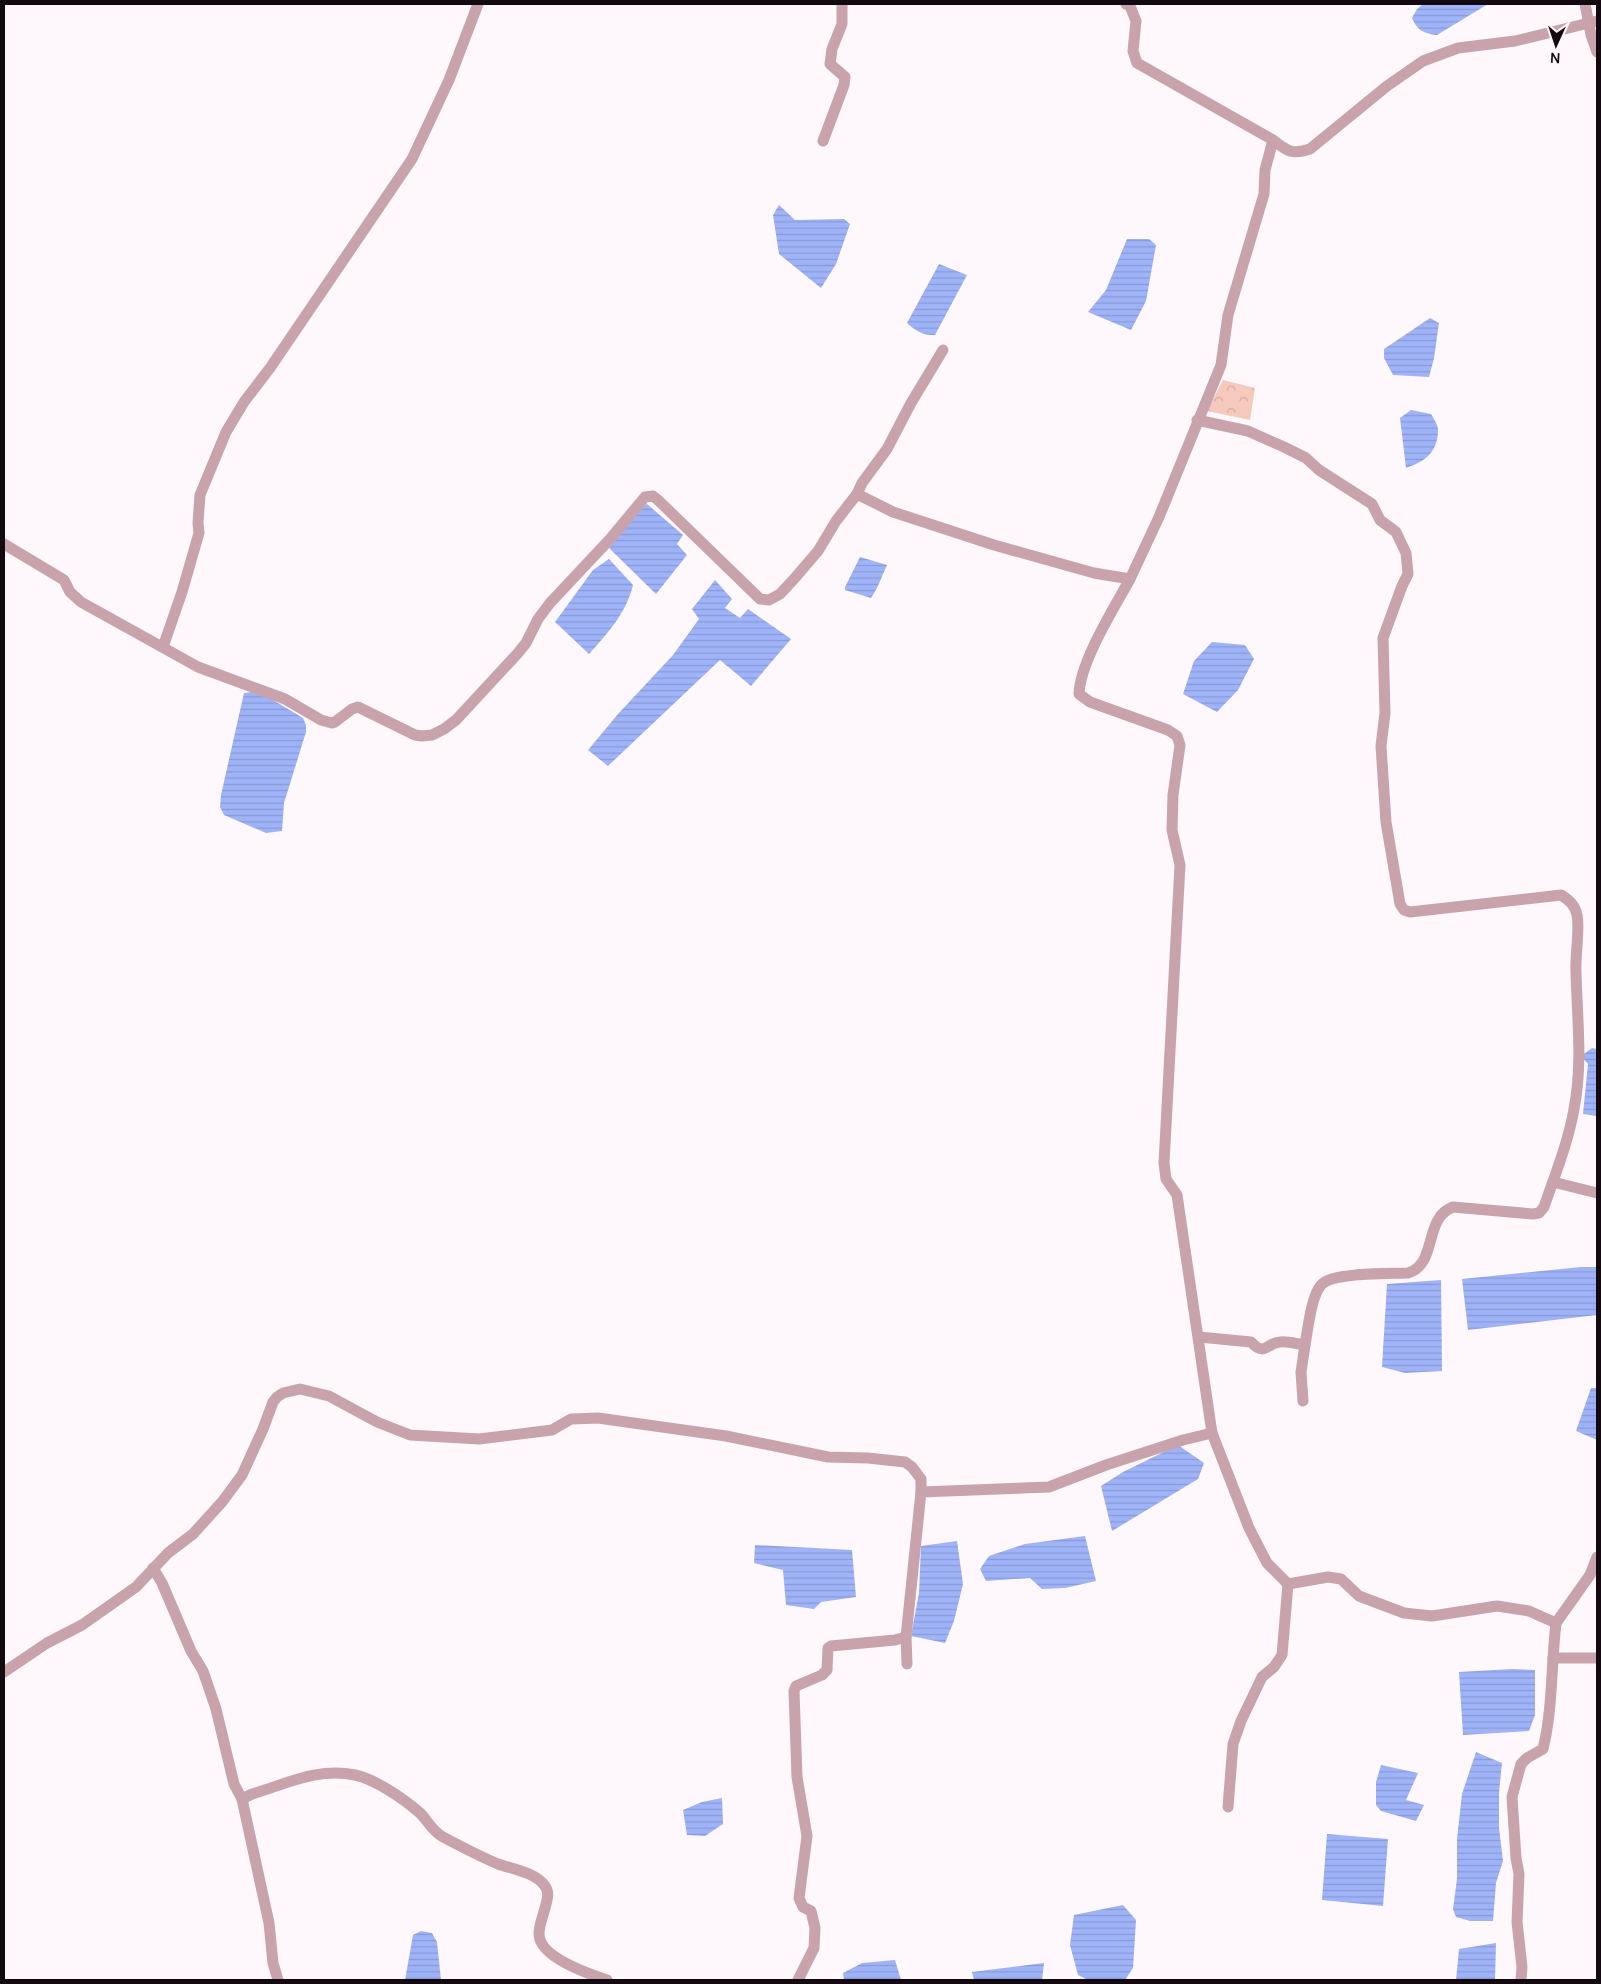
<svg xmlns="http://www.w3.org/2000/svg" width="1601" height="1984" font-family="Manrope,sans-serif">
	<defs>
		<pattern id="park-crowns" width="20" height="18" patternUnits="userSpaceOnUse" patternTransform="scale(1.25)"><rect width="20" height="18" fill="#f6c9bd"/><path d="M2 6a3 3 0 1 1 6 0M12 15a3 3 0 1 1 6 0" fill="none" stroke="#d2aba1"/></pattern>
		<pattern id="water-rules" width="6" height="5" patternUnits="userSpaceOnUse" patternTransform="scale(1.25)"><rect width="6" height="5" fill="#9fb3f8"/><path d="M0 2.5h6" fill="none" stroke="#8899d4"/></pattern>
	</defs>
	<rect width="100%" height="100%" fill="#fef8fd"/>
	<polygon fill="url(#park-crowns)" points="1223,380 1255,388 1250,420 1207,411"/>
	<g fill="url(#water-rules)">
		<path d="M1423 4H1488L1437 35C1424 34 1417 30 1412 18L1417 9Z"/>
		<polygon points="779,205 795,220 844,219 850,224 836,264 821,288 779,254 773,215"/>
		<polygon points="1127,239 1149,239 1156,245 1146,301 1131,330 1088,312 1106,290"/>
		<path d="M939 264 967 275 935 335C923 336 915 330 907 323Z"/>
		<polygon points="1430,318 1439,323 1434,358 1429,377 1393,375 1384,358 1384,349"/>
		<path d="M1411 410 1431 414C1434 419 1439 427 1438 432 1437 453 1424 462 1406 468L1400 418Z"/>
		<polygon points="647,504 683,535 677,544 687,555 656,594 609,548 641,508"/>
		<polygon points="860,557 887,565 877,588 871,598 845,590 845,587"/>
		<path d="M609 559 633 585C626 613 608 633 589 654L555 622 593 570Z"/>
		<polygon points="715,580 732,599 725,608 740,618 748,609 791,639 751,686 720,660 608,766 588,750 618,714 673,655 699,619 692,609"/>
		<polygon points="1212,642 1245,645 1254,659 1238,690 1217,712 1183,694 1194,661"/>
		<polygon points="258,691 303,718 306,725 306,732 284,803 282,831 266,833 224,815 220,807 221,795 244,693"/>
		<polygon points="1592,1048 1597,1049 1597,1116 1583,1114 1588,1064 1581,1056"/>
		<polygon points="1581,1267 1597,1267 1597,1315 1468,1330 1462,1279"/>
		<polygon points="1441,1280 1442,1371 1405,1373 1382,1367 1387,1284"/>
		<polygon points="1591,1388 1597,1388 1597,1440 1576,1431"/>
		<polygon points="1178,1445 1204,1463 1198,1479 1112,1531 1101,1486 1123,1472"/>
		<polygon points="1085,1536 1096,1581 1065,1588 1042,1589 1030,1578 986,1581 980,1569 989,1556 1025,1544"/>
		<polygon points="957,1541 963,1584 954,1621 945,1643 911,1636 919,1593 921,1546"/>
		<polygon points="755,1545 852,1550 856,1597 821,1602 814,1609 786,1605 783,1570 754,1563"/>
		<polygon points="1512,1669 1535,1670 1535,1715 1529,1731 1463,1735 1459,1672"/>
		<polygon points="1476,1752 1502,1763 1499,1792 1499,1828 1503,1861 1496,1883 1493,1921 1470,1921 1456,1917 1453,1909 1457,1879 1457,1839 1462,1794"/>
		<polygon points="1381,1765 1418,1773 1406,1800 1424,1805 1416,1821 1381,1811 1376,1805 1376,1782"/>
		<polygon points="722,1798 723,1824 705,1836 687,1835 683,1810 702,1802"/>
		<polygon points="1327,1834 1388,1839 1383,1906 1322,1900"/>
		<polygon points="1123,1905 1136,1920 1133,1968 1125,1980 1088,1980 1078,1975 1070,1945 1074,1915"/>
		<polygon points="421,1931 432,1933 437,1942 441,1980 405,1980 413,1935"/>
		<polygon points="1496,1943 1495,1980 1456,1980 1459,1949"/>
		<polygon points="895,1960 901,1980 844,1980 843,1973 862,1963"/>
		<polygon points="1044,1963 1042,1980 974,1980 972,1972"/>
	</g>
	<g fill="none" stroke-linecap="round" stroke-linejoin="round">
		<g stroke="#c9a3ab" stroke-width="11">
			<polyline points="1126,4 1130,6 1136,21 1133,51 1137,63 1273,140"/>
			<polyline points="1585,4 1591,35 1597,52"/>
			<polyline points="823,141 844,85 845,77 830,64 832,49 842,24 842,4"/>
			<path d="M943 350 911 403 887 449 862 483 857 494 893 512 994 545 1094 573 1130 579 1159 517 1221 365 1228 315 1264 194 1265 170 1273 140C1287 151 1292 155 1310 149L1387 86 1423 61 1458 48 1515 41 1597 21"/>
			<path d="M1197 420 1248 431 1284 447 1306 458 1319 470 1372 504 1380 520 1396 532 1406 553 1408 574 1402 586 1383 638 1385 713 1381 746 1386 822 1400 904 1404 910 1410 912 1561 895C1569 900 1575 905 1577 915 1580 930 1575 955 1576 972 1577 1018 1583 1063 1574 1109 1568 1143 1555 1175 1544 1207L1539 1213 1533 1214 1453 1207C1423 1218 1438 1264 1408 1273 1389 1274 1332 1272 1321 1285 1311 1297 1308 1329 1305 1345 1297 1344 1288 1341 1280 1342 1266 1343 1265 1357 1251 1342L1199 1337"/>
			<polyline points="4,544 64,580 70,592 81,602 198,667 285,699 321,720 332,723 335,722 352,709 358,707 415,735 422,736 432,735 444,729 456,720 518,653 526,643 538,619 550,603 610,539 645,497 653,496 658,500 760,599 769,600 780,594 794,579 818,551 836,521 857,494"/>
			<path d="M1130 579C1114 608 1080 662 1079 694L1090 702 1168 730 1177 736 1180 745 1173 795 1172 830 1180 865 1164 1163 1166 1179 1177 1195 1212 1433 1249 1528 1267 1563 1288 1584 1328 1577 1341 1579 1359 1596 1404 1613 1432 1616 1497 1606 1529 1611 1556 1623C1551 1665 1553 1708 1543 1749L1527 1758 1521 1764 1512 1797 1516 1858 1519 1874 1517 1922 1522 1967 1521 1980"/>
			<polyline points="163,647 182,592 199,533 198,523 200,495 226,432 244,402 270,368 412,159 449,80 478,4"/>
			<polyline points="1553,1182 1597,1193"/>
			<polyline points="1303,1401 1301,1372 1305,1345"/>
			<path d="M153 1568 162 1583 191 1651 203 1671 216 1709 234 1784 242 1799 252 1794C286 1784 318 1767 355 1775 375 1779 404 1799 420 1813 428 1821 432 1831 443 1837 460 1846 479 1856 498 1864 512 1869 535 1872 545 1886 550 1893 547 1900 545 1908 543 1916 539 1925 539 1934 539 1957 589 1974 607 1980"/>
			<polyline points="1556,1623 1590,1575 1597,1557"/>
			<polyline points="1553,1658 1597,1658"/>
			<polyline points="907,1664 906,1637 921,1492 1049,1487 1106,1465 1183,1440 1212,1433"/>
			<polyline points="4,1672 47,1643 82,1625 136,1587 168,1553 193,1534 222,1502 242,1475 263,1429 273,1402 277,1397 283,1393 300,1389 329,1396 377,1422 410,1435 479,1439 552,1430 571,1419 598,1418 726,1436 828,1457 868,1458 905,1462 912,1467 921,1479 921,1492"/>
			<polyline points="242,1799 269,1923 273,1963 278,1980"/>
			<polyline points="1228,1807 1233,1744 1241,1721 1262,1677 1274,1667 1282,1655 1288,1584"/>
			<polyline points="798,1980 814,1948 815,1928 811,1911 803,1907 799,1898 807,1836 797,1777 794,1691 796,1686 822,1675 827,1670 828,1648 831,1646 895,1640 906,1637"/>
		</g>
	</g>
	<rect width="1601" height="1984" fill="none" stroke="#130911" stroke-width="10"/>
	<g transform="translate(1556 45) rotate(183)" stroke="#fef8fd" stroke-width="4" paint-order="stroke">
	<path d="M0-4L9 19L0 12L-9 19Z" fill="#130911"/>
	<text y="-8" font-size="14" font-weight="bold" text-anchor="middle" fill="#130911">N</text>
	</g>
</svg>
